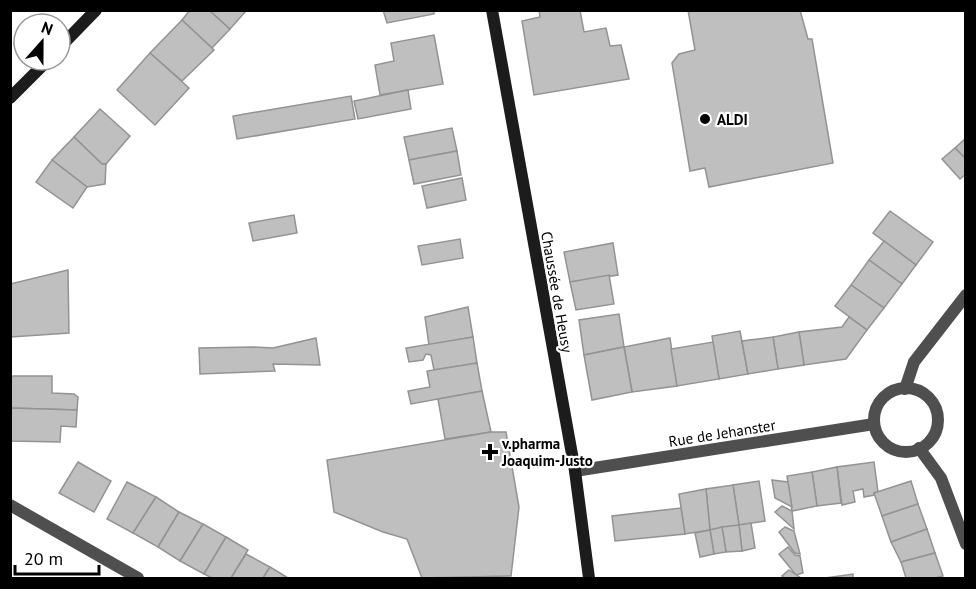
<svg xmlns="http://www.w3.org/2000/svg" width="976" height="589" font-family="'PT Sans',sans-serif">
	<rect width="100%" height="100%" fill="#fff"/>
	<g fill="#bfbfbf" stroke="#939393" stroke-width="1.5">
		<polygon points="190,10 209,10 230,29 212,48 182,20"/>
		<polygon points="209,10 246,10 246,11 230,29"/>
		<polygon points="383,10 434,10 434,14 387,23"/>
		<polygon points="539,10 580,10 584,32 606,28 610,46 621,45 629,79 534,95 522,21 540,17"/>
		<polygon points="688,10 800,10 808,39 812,39 833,163 709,187 705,168 690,171 672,63 679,54 695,50"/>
		<polygon points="182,20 214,50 182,81 150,53"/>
		<polygon points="434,35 443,84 380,95 375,65 394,61 391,43"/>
		<polygon points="150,53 189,88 155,125 117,90"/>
		<polygon points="408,90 411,109 358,119 354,101"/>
		<polygon points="351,96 355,119 237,139 233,116"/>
		<polygon points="100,109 130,136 106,164 102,164 74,137"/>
		<polygon points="452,128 457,151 409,160 404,137"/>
		<polygon points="74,137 102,164 106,164 105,184 87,187 52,160"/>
		<polygon points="966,138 966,159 955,148"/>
		<polygon points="955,148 966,159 966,174 960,179 942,159"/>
		<polygon points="457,151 461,175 414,184 409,160"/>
		<polygon points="52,160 87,187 73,208 36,182"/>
		<polygon points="462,178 466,200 427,208 422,186"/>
		<polygon points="890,211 933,242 916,265 873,233"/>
		<polygon points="294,215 297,233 253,241 249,223"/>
		<polygon points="460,239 463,258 422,265 418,246"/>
		<polygon points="884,241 916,265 902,284 869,260"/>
		<polygon points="613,243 618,275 570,282 564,252"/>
		<polygon points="869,260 902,284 884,308 851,285"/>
		<polygon points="68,270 69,333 11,337 10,284"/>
		<polygon points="609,275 614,304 576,310 570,282"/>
		<polygon points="851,285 884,308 867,330 835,306"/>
		<polygon points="468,307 473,337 429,345 425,317"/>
		<polygon points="619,314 624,347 584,355 579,320"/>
		<polygon points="849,317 867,330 846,359 804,365 799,332 842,327"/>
		<polygon points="740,331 748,374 719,379 712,336"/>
		<polygon points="799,332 804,365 778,369 773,337"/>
		<polygon points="473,337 477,363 434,370 431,355 426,354 423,360 409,362 406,348"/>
		<polygon points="773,337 778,369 748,374 742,341"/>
		<polygon points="316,338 320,365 273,364 275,371 200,374 199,348 253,347 273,348"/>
		<polygon points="670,338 677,386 632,392 624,347"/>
		<polygon points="713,342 719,379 677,386 671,349"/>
		<polygon points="624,347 632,392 592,400 584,355"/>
		<polygon points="477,363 482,391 411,404 408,391 430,387 427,371"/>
		<polygon points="10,376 52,376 52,393 74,394 78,397 77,410 10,408"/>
		<polygon points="482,391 491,432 445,439 438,399"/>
		<polygon points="10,408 77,410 76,427 61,426 60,442 10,441"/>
		<polygon points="491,432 506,432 519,507 511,576 422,578 407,539 383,532 334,512 327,460"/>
		<polygon points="78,462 111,481 94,512 59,493"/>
		<polygon points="874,462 878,492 874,493 875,495 864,497 863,489 853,491 855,502 842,505 837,467"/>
		<polygon points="837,467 841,503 817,506 812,472"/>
		<polygon points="812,472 817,506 792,511 787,476"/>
		<polygon points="772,480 788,482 792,507 775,498"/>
		<polygon points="759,481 765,521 739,525 733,485"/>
		<polygon points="911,481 918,504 882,516 874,493"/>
		<polygon points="127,482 156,497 133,533 107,519"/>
		<polygon points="733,485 739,525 710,530 706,489"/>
		<polygon points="706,489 710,530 685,534 679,494"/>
		<polygon points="156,497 179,512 158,547 133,533"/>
		<polygon points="918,504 927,529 891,542 882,516"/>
		<polygon points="782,506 792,511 794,529 775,512"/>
		<polygon points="681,508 685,534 615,541 612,516"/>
		<polygon points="179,512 203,524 180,561 158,547"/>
		<polygon points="751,523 755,548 742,551 739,525"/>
		<polygon points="203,524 226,537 204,574 180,561"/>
		<polygon points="739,525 742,551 726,552 722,527"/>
		<polygon points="722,527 726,552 714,554 710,530"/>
		<polygon points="785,527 794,531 800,554 795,553 779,532"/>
		<polygon points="927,529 935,553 901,562 891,542"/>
		<polygon points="710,530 714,554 700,557 695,533"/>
		<polygon points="226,537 248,550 231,578 212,578 204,574"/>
		<polygon points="788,547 795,555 800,556 803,573 796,575 779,554"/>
		<polygon points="935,553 943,576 935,578 906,578 901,562"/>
		<polygon points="246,554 270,567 263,578 231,578"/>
		<polygon points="270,567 280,573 288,578 263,578"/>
		<polygon points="789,570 801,578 785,578 782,576"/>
		<polygon points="853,574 853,578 825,578"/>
	</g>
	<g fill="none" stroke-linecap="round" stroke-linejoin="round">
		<g stroke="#4f4f4f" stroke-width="12">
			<circle cx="906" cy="420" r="32"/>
			<polyline points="905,389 914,362 966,295"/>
			<polyline points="919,448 941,478 966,544"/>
			<polyline points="575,471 874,424"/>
			<polyline points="10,505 138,578"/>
		</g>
		<g stroke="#1c1c1c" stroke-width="12">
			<polyline points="492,10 575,471 589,578"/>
			<polyline points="60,47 96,10"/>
			<polyline points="10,98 48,60"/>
		</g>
	</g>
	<g fill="#000" stroke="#fff" stroke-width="2">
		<circle cx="705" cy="119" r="6"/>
		<path d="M487 443h6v6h6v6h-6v6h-6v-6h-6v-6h6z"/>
	</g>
	<g text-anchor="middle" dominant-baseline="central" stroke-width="4.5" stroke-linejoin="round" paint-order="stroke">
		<g font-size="15" font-weight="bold" fill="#000" stroke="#fff" text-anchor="start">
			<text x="717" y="119">ALDI</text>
			<text x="502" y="443">v.pharma<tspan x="502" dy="17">Joaquim-Justo</tspan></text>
		</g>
		<g font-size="15" fill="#000" stroke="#fff">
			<text transform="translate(557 292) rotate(80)">Chaussée de Heusy</text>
			<text transform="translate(722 433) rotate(-9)">Rue de Jehanster</text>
		</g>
	</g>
	<rect width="976" height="589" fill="none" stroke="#000000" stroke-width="24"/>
	<g transform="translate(42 42) rotate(21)"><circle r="28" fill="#ffffff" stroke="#999999" stroke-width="1.5"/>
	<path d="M0-4.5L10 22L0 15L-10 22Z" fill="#000000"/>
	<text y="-9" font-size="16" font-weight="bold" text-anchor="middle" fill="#000000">N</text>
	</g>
	<path d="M15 565v9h84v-9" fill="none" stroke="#000000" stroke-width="3"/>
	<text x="24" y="565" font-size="18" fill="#000000" stroke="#ffffff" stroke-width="4.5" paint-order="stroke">20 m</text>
</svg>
